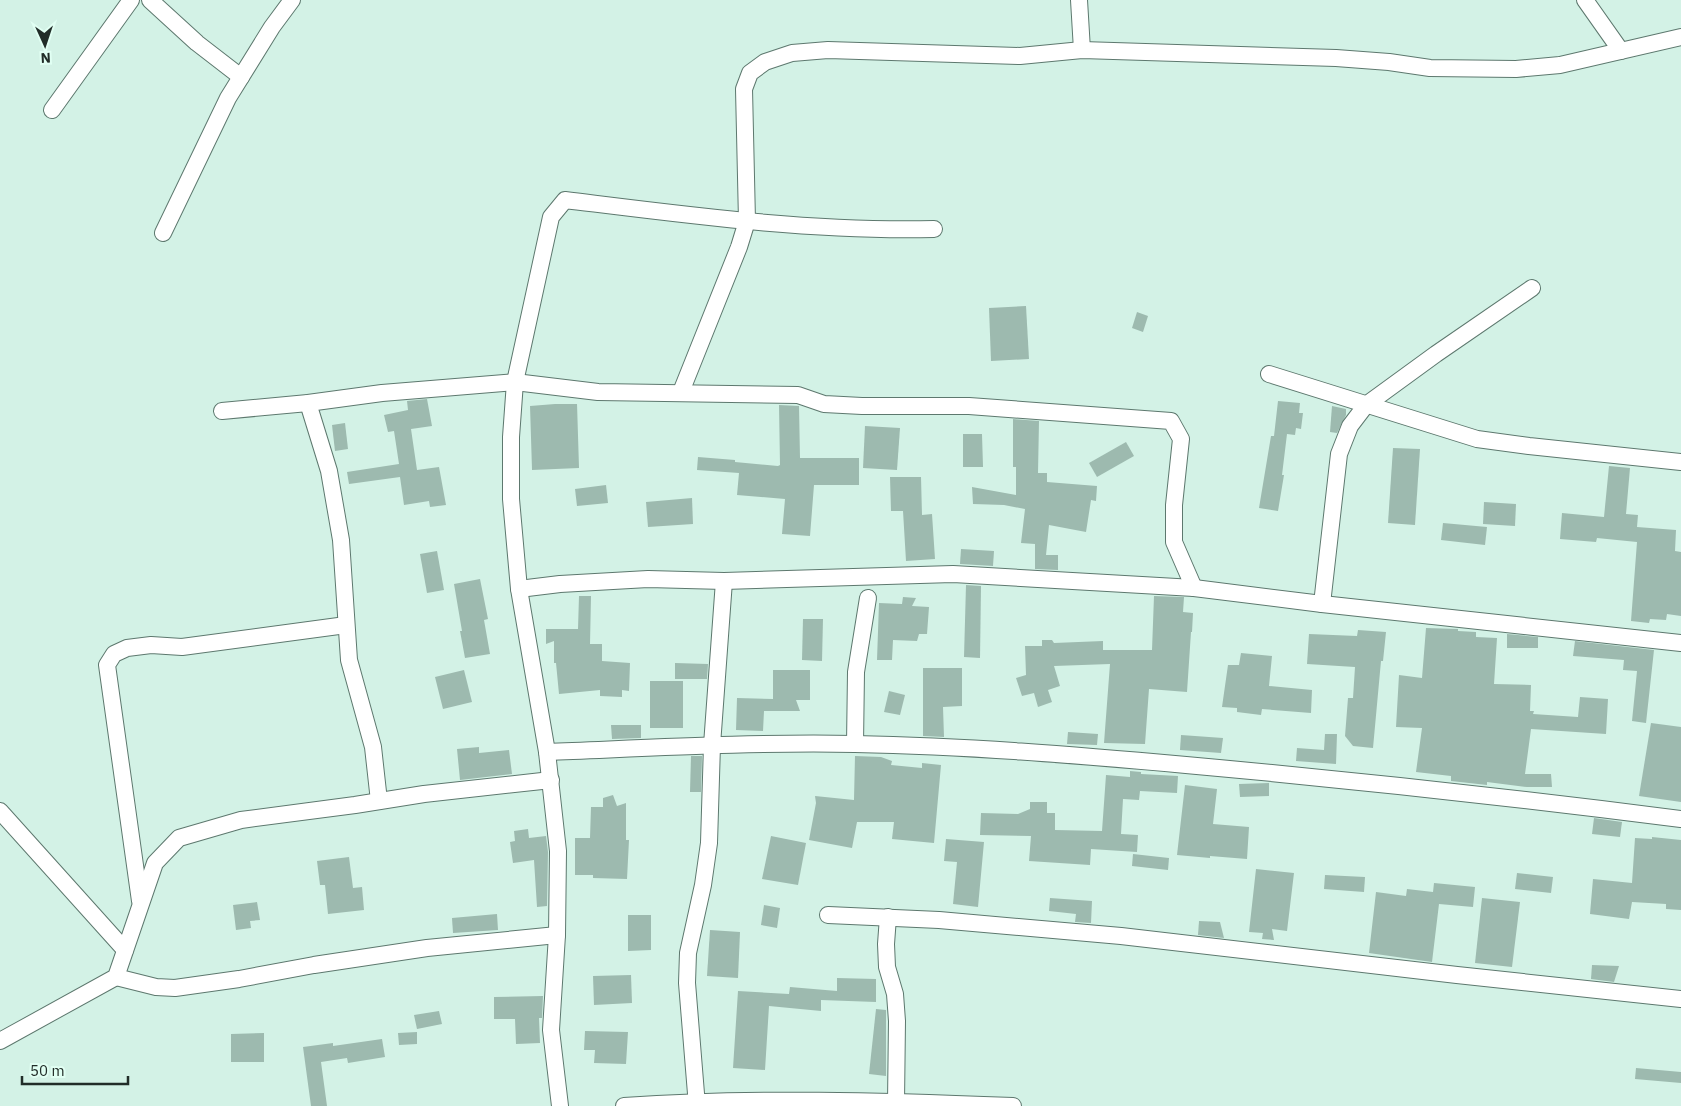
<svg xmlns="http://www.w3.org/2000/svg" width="1681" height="1106" font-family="'IBM Plex Sans',sans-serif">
	<rect width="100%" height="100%" fill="#d3f2e6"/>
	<g fill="#9dbaaf">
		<polygon points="1026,306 1029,359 991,361 989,308"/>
		<polygon points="1137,312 1148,316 1143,332 1132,328"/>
		<polygon points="427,399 432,426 411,429 417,470 439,467 446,505 430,507 429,501 404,505 400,477 349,484 347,472 399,464 394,431 388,432 384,415 408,410 407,401"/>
		<polygon points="1278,401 1300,403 1299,413 1303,413 1301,429 1296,428 1295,435 1287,434 1282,475 1284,475 1278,511 1259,508 1271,436 1274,436"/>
		<polygon points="555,404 577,404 579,468 532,470 530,406"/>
		<polygon points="779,405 799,406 800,458 859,458 859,485 814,485 810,536 782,534 785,499 737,495 739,473 697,470 698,457 735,460 735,462 778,466 780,465"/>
		<polygon points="1332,406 1346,409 1346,415 1337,433 1330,432"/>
		<polygon points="1013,419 1039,421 1038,473 1047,473 1047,482 1097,486 1096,501 1091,500 1086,532 1049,525 1046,555 1058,555 1058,570 1035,569 1035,544 1021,543 1025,509 1004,505 973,504 972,487 1016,495 1016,467 1013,467"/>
		<polygon points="345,423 348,449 335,451 332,425"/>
		<polygon points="865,426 900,428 897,470 863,468"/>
		<polygon points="963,434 982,434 983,467 963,467"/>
		<polygon points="1126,442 1134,456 1097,477 1089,463"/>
		<polygon points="1393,448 1420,449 1415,525 1388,523"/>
		<polygon points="1609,466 1630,468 1626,514 1638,515 1637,527 1676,530 1675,551 1681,552 1681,616 1667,614 1666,620 1650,619 1649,623 1631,621 1637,542 1597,538 1596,542 1560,539 1562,513 1604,517"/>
		<polygon points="890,477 921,477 922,515 932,514 935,559 906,561 903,511 891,511"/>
		<polygon points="606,485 608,503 577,506 575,489"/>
		<polygon points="692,498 693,524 648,527 646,502"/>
		<polygon points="1484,502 1516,504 1515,526 1483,524"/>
		<polygon points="1443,523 1487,527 1485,545 1441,540"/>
		<polygon points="961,549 994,551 993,566 960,564"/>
		<polygon points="437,551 444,590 427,593 420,554"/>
		<polygon points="480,579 488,619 484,620 490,654 465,658 460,631 462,631 454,584"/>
		<polygon points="966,585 981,586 980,658 964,657"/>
		<polygon points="579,596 591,596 590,644 602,644 602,661 630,663 629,691 622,690 622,697 600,696 600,690 559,694 556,663 554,663 554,641 546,644 546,629 578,629"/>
		<polygon points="1154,596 1184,597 1183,612 1193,613 1192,632 1191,632 1187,692 1149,689 1145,744 1104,743 1110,664 1054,666 1060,686 1048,690 1052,702 1038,707 1034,693 1022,696 1016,678 1026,675 1025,646 1042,646 1042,640 1052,640 1054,643 1103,641 1103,650 1152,650"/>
		<polygon points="903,597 916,598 912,606 929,607 927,634 919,634 917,641 893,640 892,660 877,660 879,603 902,604"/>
		<polygon points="803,619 823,619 822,661 802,660"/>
		<polygon points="1426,628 1458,629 1458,631 1476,632 1476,637 1497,638 1494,684 1531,685 1530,711 1534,711 1533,714 1578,717 1580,697 1608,699 1606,734 1531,729 1525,774 1551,774 1552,787 1527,787 1487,782 1487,785 1451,781 1451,776 1416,772 1422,728 1396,727 1399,675 1422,678"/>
		<polygon points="1358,630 1386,632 1383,661 1381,661 1373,748 1353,746 1345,736 1348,698 1353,698 1355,667 1307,664 1309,634 1357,636"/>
		<polygon points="1507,634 1538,637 1538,648 1507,648"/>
		<polygon points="1575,641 1654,650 1646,723 1632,721 1637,671 1623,670 1624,660 1573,656"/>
		<polygon points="1241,653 1272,656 1269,686 1312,690 1311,713 1262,709 1261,715 1237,712 1237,708 1222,707 1228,665 1239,665"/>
		<polygon points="675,663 708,664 707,679 675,679"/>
		<polygon points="923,668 962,668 962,706 943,707 944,737 923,736"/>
		<polygon points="464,670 472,702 443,709 435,677"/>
		<polygon points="773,670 810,670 810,700 796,700 800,711 764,711 763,731 736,730 737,698 773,699"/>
		<rect x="650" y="681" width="33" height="47"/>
		<polygon points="889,691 905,695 900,715 884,712"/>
		<polygon points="1651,723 1681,727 1681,802 1639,796"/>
		<polygon points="611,725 641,725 641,738 612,739"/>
		<polygon points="1068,732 1098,734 1097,745 1067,744"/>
		<polygon points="1325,734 1337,734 1336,764 1296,761 1297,748 1324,750"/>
		<polygon points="1181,735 1223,738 1221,753 1180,750"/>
		<polygon points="479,747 479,753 509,750 512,774 460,780 457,749"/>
		<polygon points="691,756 702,756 701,792 690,792"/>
		<polygon points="855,756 881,757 892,761 891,765 922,768 922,763 941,765 934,843 892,839 894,822 857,822 852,848 809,840 816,803 815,796 854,800"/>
		<polygon points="1130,771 1141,772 1141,774 1178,776 1177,793 1140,791 1139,800 1123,799 1121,834 1138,835 1137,852 1091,849 1090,865 1029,861 1031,836 980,835 981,813 1018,814 1030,809 1030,802 1047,802 1047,813 1055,813 1055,830 1102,831 1106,775 1130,777"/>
		<polygon points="1269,783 1269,796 1240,797 1239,784"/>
		<polygon points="1185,785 1217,789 1213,824 1249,827 1247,859 1210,856 1210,858 1177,855"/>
		<polygon points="613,795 617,806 626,803 626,840 629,840 627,879 593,878 593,875 575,875 575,838 590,838 591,807 603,807 603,798"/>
		<polygon points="1594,818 1622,822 1620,837 1592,834"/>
		<polygon points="528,829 529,838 546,836 548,852 547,906 537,907 534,860 513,863 510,842 515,841 514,831"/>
		<polygon points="771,836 806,843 798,885 762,879"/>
		<polygon points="1652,837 1681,840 1681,910 1666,909 1666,904 1632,902 1629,919 1590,914 1593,879 1632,883 1635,838 1652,839"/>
		<polygon points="946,839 984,842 978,907 953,904 957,862 944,861"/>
		<polygon points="1133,854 1169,858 1168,870 1132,866"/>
		<polygon points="349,857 353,888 362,887 364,910 328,914 325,885 320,885 317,861"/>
		<polygon points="1256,869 1294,873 1287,931 1272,929 1274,940 1262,939 1263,933 1249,932"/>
		<polygon points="1517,873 1553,877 1551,893 1515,889"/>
		<polygon points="1325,875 1365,877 1364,892 1324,889"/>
		<polygon points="1434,883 1475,887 1473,907 1439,904 1432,962 1369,953 1376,892 1406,896 1407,889 1433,892"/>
		<polygon points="1050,898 1092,901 1091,923 1075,922 1076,914 1049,911"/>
		<polygon points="1482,898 1520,902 1512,967 1475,963"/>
		<polygon points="257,902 260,920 250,921 251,928 236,930 233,905"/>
		<polygon points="764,905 780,908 777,928 761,925"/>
		<polygon points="497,914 498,930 453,933 452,918"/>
		<polygon points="628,915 651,915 651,950 628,951"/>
		<polygon points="1199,921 1220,922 1224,938 1198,935"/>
		<polygon points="710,930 740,932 738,978 707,976"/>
		<polygon points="1592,965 1619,966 1614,982 1591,979"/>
		<polygon points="631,975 632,1003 594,1005 593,976"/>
		<polygon points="837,978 876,979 876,1002 821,1000 821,1011 769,1006 765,1070 733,1068 738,991 789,994 790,987 837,991"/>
		<polygon points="543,996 542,1018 539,1018 540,1043 516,1044 515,1019 494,1019 494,997"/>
		<polygon points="876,1009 886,1010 886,1076 869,1074"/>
		<polygon points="439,1011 442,1024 417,1029 414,1015"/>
		<polygon points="585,1031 628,1032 626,1064 594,1063 595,1050 584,1050"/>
		<polygon points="417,1032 417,1044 399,1045 398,1033"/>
		<polygon points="264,1033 264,1062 231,1062 231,1034"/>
		<polygon points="382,1039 385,1057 348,1063 347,1058 321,1062 327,1106 311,1106 303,1047 333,1043 333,1046"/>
		<polygon points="1636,1068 1681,1072 1681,1083 1635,1079"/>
	</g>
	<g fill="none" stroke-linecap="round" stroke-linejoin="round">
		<g stroke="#5d786e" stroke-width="18">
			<g id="minor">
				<polyline points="150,0 197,43 241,77"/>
				<polyline points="1079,0 1082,50"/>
				<polyline points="1585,0 1621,51"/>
				<polyline points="52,110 131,0"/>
				<polyline points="163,233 228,98 272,27 292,0"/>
				<polyline points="1269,374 1477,439 1529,446 1681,462"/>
				<polyline points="681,392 739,247 747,221 744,89 750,73 765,62 792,53 828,50 1020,56 1082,50 1336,58 1389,62 1430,68 1516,69 1560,65 1681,37"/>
				<polyline points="308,403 329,471 341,540 349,660 373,747 379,801"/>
				<polyline points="222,411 308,403 382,393 515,382 598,392 798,395 824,404 862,406 969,406 1171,421 1181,439 1174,505 1174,542 1194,588"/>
				<polyline points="519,589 560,584 648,579 724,581 953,574 1194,588 1322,604 1681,643"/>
				<polyline points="1322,604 1339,454 1350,426 1366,405 1436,354 1532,288"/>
				<polyline points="855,744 856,672 868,598"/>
				<path d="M547 752C650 748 753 742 855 744 966 746 1076 755 1186 765 1352 780 1516 798 1681 819"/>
				<polyline points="0,811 125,950"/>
				<polyline points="140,901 107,665 114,654 127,648 151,645 182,647 346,625"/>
				<polyline points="828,915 939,920 1121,936 1457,975 1681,999"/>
				<polyline points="888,917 886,944 887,967 895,994 897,1021 896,1102"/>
				<polyline points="116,977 156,987 175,988 239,979 314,965 427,948 557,935"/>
				<polyline points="0,1041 116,977 155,863 179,838 241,820 355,805 424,794 551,780"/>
				<path d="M560 1106 551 1030 557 935 558 851 547 752 519 589 511 499V437L515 382 551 217 565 200C687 215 811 232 934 229"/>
				<path d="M624 1106C754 1097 884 1101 1013 1106"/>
				<polyline points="697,1106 687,983 688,953 703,885 709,843 712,745 724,581"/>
			</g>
		</g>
		<use href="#minor" stroke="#fff" stroke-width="16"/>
	</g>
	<g transform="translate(45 45) rotate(177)" stroke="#e1fff3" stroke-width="4" paint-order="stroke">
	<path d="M0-4L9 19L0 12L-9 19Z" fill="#212d28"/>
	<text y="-8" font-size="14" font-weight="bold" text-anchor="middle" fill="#212d28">N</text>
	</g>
	<path d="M22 1076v8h106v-8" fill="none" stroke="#212d28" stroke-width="2.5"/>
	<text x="30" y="1076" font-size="15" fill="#212d28" stroke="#e1fff3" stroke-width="4" paint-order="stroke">50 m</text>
</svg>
